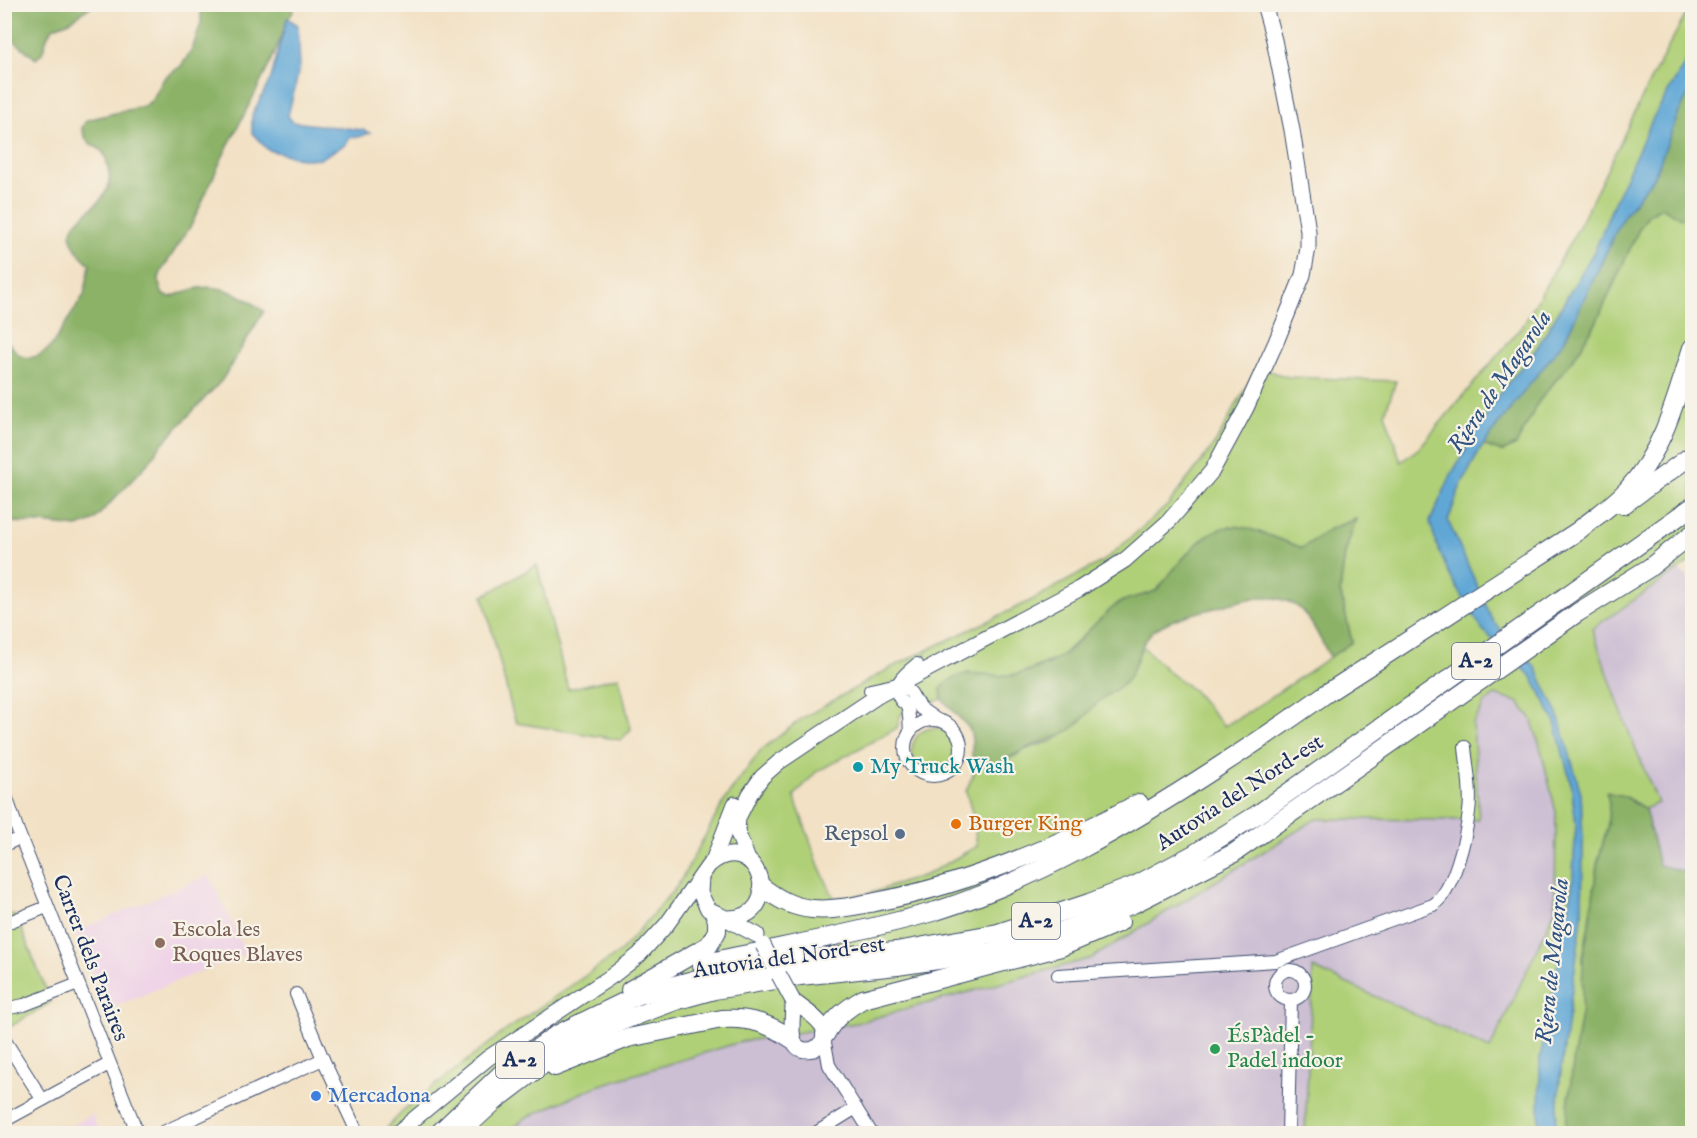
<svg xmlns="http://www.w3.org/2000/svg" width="1697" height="1138" font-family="'IM FELL English',serif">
	<rect width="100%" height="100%" fill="#f7f3e8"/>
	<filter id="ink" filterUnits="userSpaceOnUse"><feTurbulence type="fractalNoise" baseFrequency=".0167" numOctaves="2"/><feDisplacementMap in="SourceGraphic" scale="12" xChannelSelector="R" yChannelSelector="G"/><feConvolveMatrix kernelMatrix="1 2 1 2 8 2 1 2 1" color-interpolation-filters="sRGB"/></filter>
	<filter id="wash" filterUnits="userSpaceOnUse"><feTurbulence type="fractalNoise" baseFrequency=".008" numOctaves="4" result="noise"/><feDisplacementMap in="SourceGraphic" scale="24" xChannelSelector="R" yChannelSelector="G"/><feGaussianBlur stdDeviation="1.35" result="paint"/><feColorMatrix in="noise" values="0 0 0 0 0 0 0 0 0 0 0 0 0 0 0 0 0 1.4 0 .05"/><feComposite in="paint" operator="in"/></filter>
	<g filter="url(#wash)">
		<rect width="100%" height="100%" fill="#f2e1c4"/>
		<g fill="#eed0e7">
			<polygon points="209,875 246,953 108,1009 75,932"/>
			<polygon points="92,1114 99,1133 59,1133"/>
		</g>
		<g fill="#ccbed3">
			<polygon points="1678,570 1692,579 1692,874 1659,865 1645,809 1658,803 1626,725 1592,629"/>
			<polygon points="1494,695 1518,702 1531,718 1540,746 1556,812 1555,910 1490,1049 1313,968 1305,1133 508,1134 525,1118 597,1086 740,1042 856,1023 1092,958 1316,819 1479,820 1473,724 1485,703"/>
		</g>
		<g fill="#b0d078" stroke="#66806b" stroke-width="1.5" fill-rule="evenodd">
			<path d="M1691 5H1692V52L1654 116 1614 203 1595 250 1537 348 1500 393 1452 473 1430 521 1482 629 1532 676 1555 722 1571 784 1576 824 1572 891 1540 1059 1539 1133H1305L1313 968 1490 1049 1555 910 1556 812 1540 746 1531 718 1518 702 1495 695 1485 703 1473 724 1479 820 1316 819 1092 958 856 1023 740 1042 597 1086 525 1118 508 1133 381 1134 406 1108 501 1034 621 951 678 885 726 798 760 751 801 719 892 667 1032 600 1105 560 1168 505 1216 442 1257 367 1288 377 1396 381 1385 413 1401 462 1419 448 1524 324 1582 221 1652 77ZM1355 519 1345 553 1340 591 1352 642 1249 712 1224 726 1194 691 1168 671 1142 646 1126 682 1099 701 1060 736 1052 741 1024 750 1015 756 987 766H977L966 791 973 816 977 846 928 874 868 894 834 898 819 866 794 796 816 772 897 728 901 714 942 699 941 689 967 673 997 676 1019 674 1060 657 1119 602 1148 595 1157 590 1191 550 1267 535 1303 548 1330 529Z"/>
			<polygon points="1661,207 1675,214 1689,218 1692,215 1692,560 1592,629 1626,725 1658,803 1645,809 1624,796 1609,802 1608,824 1597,865 1591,914 1583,957 1582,1008 1573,1063 1567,1124 1565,1133 1555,1133 1561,1069 1582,917 1583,843 1581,793 1536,668 1493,621 1448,521 1460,487 1483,445 1502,452 1516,445 1539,401 1574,358 1596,323 1639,229 1648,215"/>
			<polygon points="537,565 568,689 619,677 631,729 621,740 517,723 513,714 483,596"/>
			<circle cx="934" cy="750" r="22"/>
			<polygon points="5,913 16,916 51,1002 5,1030"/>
		</g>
		<g fill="#8cb268" stroke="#547063" stroke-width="1.5">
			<polygon points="4,5 5,4 93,5 70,21 54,27 48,35 42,53 36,59 5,33"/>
			<path d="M201 5H296L288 20 271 62 222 158 192 224 162 270C157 280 159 285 163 295L171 297C201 284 219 283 248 300 254 303 258 308 264 311L222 380 160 446 151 460 93 521 77 527 42 523 5 522 4 338 20 356 28 358 38 356 46 351 52 345 84 295 90 264C36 218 115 216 109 173 108 168 107 159 104 154 97 143 86 149 82 127L87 120 144 106 152 100 165 77 181 66 192 50 201 23Z"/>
			<polygon points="1692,88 1692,215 1689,218 1681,218 1661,207 1648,215 1639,229 1596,323 1574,358 1539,401 1516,445 1502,452 1483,445 1500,422 1564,341 1623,217 1655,175 1679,112"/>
			<path d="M1356 519 1345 553 1340 591 1352 642 1330 657C1321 642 1310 614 1295 605 1265 588 1236 603 1207 610 1189 615 1167 620 1152 632 1138 646 1138 665 1127 680 1121 688 1110 693 1102 699 1091 708 1084 720 1073 728 1058 740 1039 741 1023 750 1005 760 999 766 977 766L972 757V738L969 728 942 699 941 689C966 659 991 683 1022 673 1037 668 1055 662 1068 651 1085 636 1099 617 1118 604 1129 596 1145 597 1157 590 1177 567 1206 520 1241 527 1262 531 1282 541 1302 548L1330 529Z"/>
			<polygon points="1606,792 1624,796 1645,809 1659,865 1692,874 1692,1133 1565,1133 1573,1063 1582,1008 1583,957 1591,914 1597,865 1608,824 1609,802"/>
		</g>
		<g fill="#60a7d6" stroke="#3e6b9a" stroke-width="1.5">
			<polygon points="287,18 298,25 300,66 288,116 293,122 363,130 370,133 359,137 350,137 346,144 320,159 304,159 268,150 252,133 252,115 271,78"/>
			<polygon points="1692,52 1692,88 1679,112 1655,175 1623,217 1564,341 1500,422 1480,450 1460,487 1448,521 1493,621 1536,668 1558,714 1581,793 1583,843 1582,917 1561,1069 1555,1133 1539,1133 1540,1059 1572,891 1576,824 1571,784 1555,722 1532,677 1482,629 1450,576 1437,546 1430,522 1452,473 1500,393 1537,348 1595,250 1614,203 1654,116"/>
		</g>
	</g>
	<g filter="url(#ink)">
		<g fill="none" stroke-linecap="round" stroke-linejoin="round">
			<g stroke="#3b4a6d" stroke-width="14">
				<g id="minor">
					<polyline points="870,690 898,684 903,685 911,693 920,708 937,720"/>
					<circle cx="933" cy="748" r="28"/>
					<path d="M910 731C909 723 910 714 907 707 903 699 905 707 900 699 890 684 907 672 917 664"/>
					<polyline points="6,796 18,831 138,1134"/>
					<polyline points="4,845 20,838"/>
					<polyline points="4,924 47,907"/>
					<circle cx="1290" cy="985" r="15"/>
					<path d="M1058 975 1276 961 1433 905C1454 891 1466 837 1469 812 1472 792 1467 768 1465 747"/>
					<polyline points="296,994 323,1059"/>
					<polyline points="4,1009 24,1005 78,984"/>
					<polyline points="824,1037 829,1065 872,1134"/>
					<polyline points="4,1039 42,1099"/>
					<polyline points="4,1121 109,1064"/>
					<polyline points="159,1134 323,1059 358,1134"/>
					<polyline points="814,1134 856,1108"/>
					<polyline points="1288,1134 1291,1000"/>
				</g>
			</g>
			<g stroke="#3b4a6d" stroke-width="17">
				<g id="major">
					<polyline points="748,860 737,831 738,818 750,794 762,777 779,762 879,695 1079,589 1125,560 1169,521 1212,471 1246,408 1276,342 1303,275 1308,248 1308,231 1292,130 1274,40 1264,4"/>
					<polyline points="713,861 735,804"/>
					<polyline points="701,877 700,893 708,909 757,935"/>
					<path d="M793 1001C807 1012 842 1030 814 1049 783 1056 794 1019 793 1001Z"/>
					<path d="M396 1134 488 1058 612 976 639 955 667 924 709 865C757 824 789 920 727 918"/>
				</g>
			</g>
			<g stroke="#3b4a6d" stroke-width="20">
				<g id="highway">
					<polyline points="1623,505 1692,455"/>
					<path d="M762 887C778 899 792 907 812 909 833 911 854 906 875 902 967 885 1056 847 1139 803"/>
					<path d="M702 965C726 957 753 954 778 948 831 937 884 926 936 911 1038 879 1129 825 1218 767 1255 743 1291 719 1327 693L1578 531C1594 517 1613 506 1627 490 1664 450 1676 398 1692 348"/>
					<polyline points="630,990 709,945 717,931 717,921 715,914"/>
					<path d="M825 1035C834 1018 846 1009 863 999L1061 947 1120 922"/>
					<path d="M555 1067 628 1038 722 1019C749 1017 770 1024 792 1039"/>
					<polyline points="438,1134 502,1073 556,1035 638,995 712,975 797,960 896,951 998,933 1089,903 1136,885 1194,854 1258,814 1692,507"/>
					<polyline points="459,1134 495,1101 562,1050 622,1021 678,1000 714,990 800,976 897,966 992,952 1062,931 1133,904 1234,853 1577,613 1649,568 1692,534"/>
				</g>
			</g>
			<use href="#minor" stroke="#fff" stroke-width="12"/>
			<use href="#major" stroke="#fff" stroke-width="15"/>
			<use href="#highway" stroke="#fff" stroke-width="18"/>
			<g stroke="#3b4a6d" stroke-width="17" stroke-linecap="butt">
				<g id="major-bridge">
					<polyline points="763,945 774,966"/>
					<polyline points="779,975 793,1001"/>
				</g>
			</g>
			<use href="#major-bridge" stroke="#fff" stroke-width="15"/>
		</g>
	</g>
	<circle fill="#0f9aa8" stroke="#f7f3e8" stroke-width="2" cx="858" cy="767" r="6"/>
	<circle fill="#e8710a" stroke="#f7f3e8" stroke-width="2" cx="956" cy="824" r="6"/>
	<circle fill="#5c6f8a" stroke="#f7f3e8" stroke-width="2" cx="900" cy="834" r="6"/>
	<circle fill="#8d6e63" stroke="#f7f3e8" stroke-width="2" cx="160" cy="943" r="6"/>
	<circle fill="#2e9e5b" stroke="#f7f3e8" stroke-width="2" cx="1215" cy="1049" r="6"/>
	<circle fill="#3f7fe0" stroke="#f7f3e8" stroke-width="2" cx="316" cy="1096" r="6"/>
	<g text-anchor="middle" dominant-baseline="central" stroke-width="4.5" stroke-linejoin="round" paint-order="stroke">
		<g fill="#f7f3e8" stroke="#5d6a87" stroke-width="1.5">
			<rect x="1452" y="643" width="48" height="36" rx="4.5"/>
			<rect x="1012" y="903" width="48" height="36" rx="4.5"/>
			<rect x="496" y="1042" width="48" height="36" rx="4.5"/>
		</g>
		<g font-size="21" font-weight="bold" fill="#1b2f5e">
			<text x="1476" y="661">A-2</text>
			<text x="1036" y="921">A-2</text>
			<text x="520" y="1060">A-2</text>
		</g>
		<g font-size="22" fill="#0d838f" stroke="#f7f3e8" text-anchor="start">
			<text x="870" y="767">My Truck Wash</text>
		</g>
		<g font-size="22" fill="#1b2f5e" stroke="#f7f3e8">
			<text transform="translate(1240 793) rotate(-33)">Autovia del Nord-est</text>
			<text transform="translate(90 958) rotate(69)">Carrer dels Paraires</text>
			<text transform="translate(789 958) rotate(-8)">Autovia del Nord-est</text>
		</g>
		<g font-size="22" fill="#c56008" stroke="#f7f3e8" text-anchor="start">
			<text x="968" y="824">Burger King</text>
		</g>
		<g font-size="22" fill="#4e5e75" stroke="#f7f3e8" text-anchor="end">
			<text x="888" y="834">Repsol</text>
		</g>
		<g font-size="22" fill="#785e54" stroke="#f7f3e8" text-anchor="start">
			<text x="172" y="930">Escola les<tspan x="172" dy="25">Roques Blaves</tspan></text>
		</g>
		<g font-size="22" fill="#27864d" stroke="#f7f3e8" text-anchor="start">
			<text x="1227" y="1036">ÉsPàdel -<tspan x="1227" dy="25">Padel indoor</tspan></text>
		</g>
		<g font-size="22" fill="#366cbe" stroke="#f7f3e8" text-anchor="start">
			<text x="328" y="1096">Mercadona</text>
		</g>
		<g font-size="24" font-style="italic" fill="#305382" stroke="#f7f3e8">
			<text transform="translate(1500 382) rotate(-56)">Riera de Magarola</text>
			<text transform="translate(1553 961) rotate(-84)">Riera de Magarola</text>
		</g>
	</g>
	<rect width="1697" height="1138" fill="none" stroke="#f7f3e8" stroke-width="24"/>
</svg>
